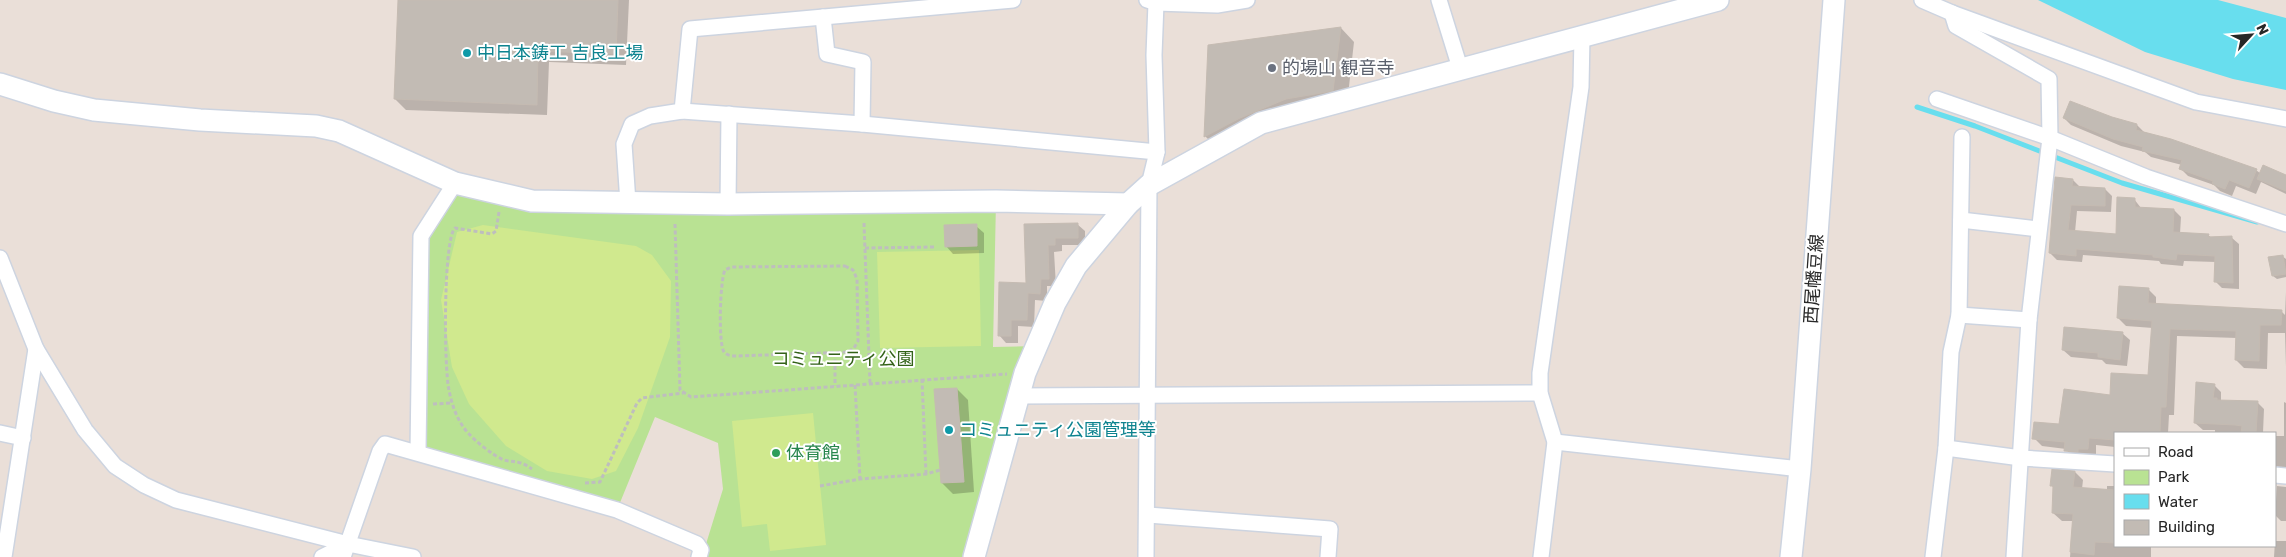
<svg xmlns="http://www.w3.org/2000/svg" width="2286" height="557" font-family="Rubik,'Noto Sans JP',sans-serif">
	<rect width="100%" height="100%" fill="#eadfd8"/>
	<polygon fill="#b9e293" points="455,183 532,201 996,201 993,347 1035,346 972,557 702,557 723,489 718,443 655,417 617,510 418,452 421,236"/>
	<g fill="#d0e98e">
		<polygon points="483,225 636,246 652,255 671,281 670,337 638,428 616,471 592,479 547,471 506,446 469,404 452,367 441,300 457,232"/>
		<polygon points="979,250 981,346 880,348 877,252"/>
		<polygon points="813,413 826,545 770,551 767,524 742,527 732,421"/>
	</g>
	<polygon fill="#68deee" points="2038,0 2218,0 2286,18 2286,90 2233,79 2145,52"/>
	<g fill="#0003">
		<polygon points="399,0 629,0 626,65 549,62 547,115 406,110 395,99"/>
		<polygon points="1341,28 1354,42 1347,104 1300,112 1219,150 1205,136"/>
		<polygon points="2064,118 2112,118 2137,125 2144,132 2256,170 2261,174 2286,177 2286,194 2261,182 2256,194 2236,186 2232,196 2220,191 2214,185 2188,176 2180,168 2182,165 2151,157 2145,152 2121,146 2071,125"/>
		<polygon points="2073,180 2080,187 2105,189 2112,196 2111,212 2077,211 2075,232 2117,236 2134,199 2141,208 2174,210 2181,217 2180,234 2208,235 2212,238 2232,238 2239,244 2239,289 2222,288 2216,282 2216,262 2184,261 2183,266 2161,264 2159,261 2083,255 2082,262 2057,260 2050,253"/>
		<polygon points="1077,224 1085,231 1085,245 1062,245 1062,251 1054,252 1056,286 1047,286 1047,301 1035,300 1034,327 1018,326 1018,343 1006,343 999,335 1027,284 1025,226"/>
		<polygon points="976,226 984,233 984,253 953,254 946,246"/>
		<polygon points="2282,256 2286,259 2286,277 2277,279 2273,276"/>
		<polygon points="2148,289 2156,297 2156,305 2281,311 2285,315 2286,292 2286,367 2285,333 2268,333 2267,369 2244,368 2236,360 2237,338 2177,336 2174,415 2169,415 2168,433 2115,433 2115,447 2096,445 2096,457 2074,459 2066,449 2042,446 2034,438 2150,377 2153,328 2126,326 2118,318"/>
		<polygon points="2122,333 2130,340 2127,366 2106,364 2102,360 2071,357 2063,350"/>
		<polygon points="2214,385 2221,392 2221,401 2257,402 2264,409 2263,433 2215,433 2215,430 2203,430 2195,423"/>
		<polygon points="957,389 968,400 974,492 953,494 942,483"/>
		<polygon points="2284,402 2286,403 2286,472 2282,468 2275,468 2275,436 2284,436"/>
		<polygon points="2075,472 2083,480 2082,489 2107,490 2107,486 2115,486 2115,546 2151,546 2151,557 2070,557 2073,521 2062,521 2053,513 2054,488 2051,485"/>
		<polygon points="2277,486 2286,487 2286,521 2281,521 2275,515"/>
		<polygon points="2275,541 2286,541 2286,557 2274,557"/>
	</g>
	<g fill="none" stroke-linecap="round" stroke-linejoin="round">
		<polyline stroke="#68deee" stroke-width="5" points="1917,107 1975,126 2122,183 2257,222"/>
	</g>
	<g fill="#c2bbb4" stroke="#c5bbb2">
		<polygon points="398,0 618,0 616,54 538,51 537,105 394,99"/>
		<polygon points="1341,27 1333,91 1286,99 1240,118 1204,137 1208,45"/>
		<polygon points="2070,101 2112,117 2137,124 2136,130 2171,139 2257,169 2249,188 2229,180 2225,189 2212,184 2213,181 2179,169 2182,160 2142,151 2143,147 2113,139 2063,118"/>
		<polygon points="2263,165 2286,175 2286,191 2257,179"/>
		<polygon points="2055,177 2073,179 2072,186 2105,188 2105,206 2071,205 2068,230 2116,234 2117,197 2135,198 2135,207 2174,209 2173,232 2209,234 2208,237 2232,236 2233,283 2214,282 2215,256 2177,254 2176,260 2153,257 2153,255 2076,249 2076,256 2049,253"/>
		<polygon points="1078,223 1078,238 1055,238 1055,245 1048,245 1049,279 1041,279 1040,294 1028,293 1027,320 1011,320 1011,336 998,336 999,282 1026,283 1024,224"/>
		<polygon points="977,224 977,246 945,247 944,225"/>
		<polygon points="2283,255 2286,274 2272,276 2268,257"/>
		<polygon points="2119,286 2149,288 2148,303 2282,310 2281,325 2260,325 2259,361 2235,360 2236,331 2170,329 2166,407 2161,407 2160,433 2115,433 2115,440 2089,438 2088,449 2078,449 2078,452 2064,451 2065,442 2032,439 2034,422 2059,424 2064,389 2110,395 2111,373 2148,375 2152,321 2117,318"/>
		<polygon points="2064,327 2123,332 2120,360 2098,357 2098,353 2062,350"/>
		<polygon points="2196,382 2215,384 2213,398 2217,398 2217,400 2258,401 2256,433 2241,433 2242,426 2235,425 2194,423"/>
		<polygon points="957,388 964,482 941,483 934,389"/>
		<polygon points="2052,469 2075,471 2073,487 2115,490 2115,543 2095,542 2094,555 2070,552 2073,514 2052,513 2053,486 2050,486"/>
	</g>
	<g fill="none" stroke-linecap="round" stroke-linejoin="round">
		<g stroke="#cdd4e0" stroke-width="18">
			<g id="street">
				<polyline points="1439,0 1460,68"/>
				<polyline points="1922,0 1952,13 2196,102 2286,119"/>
				<polyline points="1156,3 1217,5 1247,0"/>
				<polyline points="1952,13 1956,26 2049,79 2050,138 2029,320 2014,557"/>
				<polyline points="823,17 827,54 863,62 862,124"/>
				<polyline points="1937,99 2050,138 2146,177 2286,224"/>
				<polyline points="682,111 862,124 1157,152"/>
				<polyline points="628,203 624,144 632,124 650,116 682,111 690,29 1013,0"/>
				<polyline points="728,204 729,114"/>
				<polyline points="1961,220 2038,229"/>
				<polyline points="0,258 36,349 85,430 115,466 144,485 176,500 348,544 413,557"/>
				<polyline points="1959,315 2029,320"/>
				<polyline points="1018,396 1540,393"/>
				<polyline points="0,433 23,438"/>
				<polyline points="1555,442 1800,469"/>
				<polyline points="1946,448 2021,458 2115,464"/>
				<polyline points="418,452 421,236 455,183"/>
				<polyline points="2275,475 2286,476"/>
				<polyline points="1148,515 1330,529 1328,557"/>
				<polyline points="4,557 36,349"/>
				<polyline points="322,557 348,544"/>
				<polyline points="343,557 380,451 385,444 617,510 697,544 701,550 699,557"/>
				<polyline points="1146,557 1149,185 1157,152 1154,55 1156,3 1147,0"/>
				<polyline points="1541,557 1555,442 1540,393 1540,373 1581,87 1582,36"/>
				<polyline points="1933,557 1946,448 1951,352 1959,315 1962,137"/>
			</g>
		</g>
		<g stroke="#cdd4e0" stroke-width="24">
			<g id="secondary">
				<polyline points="0,84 54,101 94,110 200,120 316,126 339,131 455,183 532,201 728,204 996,201 1128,204"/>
				<polyline points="974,557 1025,373 1055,303 1076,266 1128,204 1149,185 1261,123 1718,0"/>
				<polyline points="1791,557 1800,469 1834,0"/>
			</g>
		</g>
		<g stroke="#bebebe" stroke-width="3" stroke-dasharray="4 2.5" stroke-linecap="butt">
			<path d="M499 212 496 231 492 234 455 228C443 240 444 369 449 390 452 406 458 423 470 435 475 441 493 455 500 458 510 464 517 458 532 469"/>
			<polyline points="864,223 870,383"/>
			<polyline points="675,224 680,390 691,397 1007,374"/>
			<polyline points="865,248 936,247"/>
			<path d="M845 266 853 270 857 279 858 341 854 348 848 352 738 356C733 356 727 356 724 352 718 343 720 280 725 270L731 267Z"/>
			<polyline points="835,353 835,386"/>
			<polyline points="922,379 926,474"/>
			<polyline points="855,385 860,479"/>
			<polyline points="433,404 452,403"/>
			<polyline points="585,483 600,482 637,403 642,398 683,393"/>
			<polyline points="820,486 860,479 926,474 940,470"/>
		</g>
		<use href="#street" stroke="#fff" stroke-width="15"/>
		<use href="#secondary" stroke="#fff" stroke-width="21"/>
	</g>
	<g fill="#0f9aa8" stroke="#fff" stroke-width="2">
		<circle cx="467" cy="53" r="5"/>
		<circle cx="949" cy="430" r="5"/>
	</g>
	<circle fill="#6b7280" stroke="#fff" stroke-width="2" cx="1272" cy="68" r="5"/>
	<circle fill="#2e9e5b" stroke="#fff" stroke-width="2" cx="776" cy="453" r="5"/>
	<g text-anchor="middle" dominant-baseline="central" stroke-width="4" stroke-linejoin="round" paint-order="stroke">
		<g font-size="18" fill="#0d838f" stroke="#fff" text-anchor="start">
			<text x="477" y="53">中日本鋳工 吉良工場</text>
			<text x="959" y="430">コミュニティ公園管理等</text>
		</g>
		<g font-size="18" fill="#5b616d" stroke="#fff" text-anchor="start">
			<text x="1282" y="68">的場山 観音寺</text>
		</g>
		<g font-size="18" fill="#272727" stroke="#fff">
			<text transform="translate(1814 279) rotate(-86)">西尾幡豆線</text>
		</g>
		<g font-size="18" fill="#336218" stroke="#fff">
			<text x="843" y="359">コミュニティ公園</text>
		</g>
		<g font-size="18" fill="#27864d" stroke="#fff" text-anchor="start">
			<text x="786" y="453">体育館</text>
		</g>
	</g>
	<rect x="2114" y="432" width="162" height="115" fill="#ffffff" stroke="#a9a9a9"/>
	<rect x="2124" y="448" width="25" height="8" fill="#ffffff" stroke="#a9a9a9"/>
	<text x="2158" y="457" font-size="15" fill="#272727">Road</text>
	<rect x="2124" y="470" width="25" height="15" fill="#b9e293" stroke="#a9a9a9"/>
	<text x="2158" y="482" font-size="15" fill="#272727">Park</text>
	<rect x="2124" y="494" width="25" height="15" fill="#68deee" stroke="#a9a9a9"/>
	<text x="2158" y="507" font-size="15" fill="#272727">Water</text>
	<rect x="2124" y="520" width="25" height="15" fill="#c2bbb4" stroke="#a9a9a9"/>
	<text x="2158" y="532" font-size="15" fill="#272727">Building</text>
	<g transform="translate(2251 35) rotate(64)" stroke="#ffffff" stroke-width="4" paint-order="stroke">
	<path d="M0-4L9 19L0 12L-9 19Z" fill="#272727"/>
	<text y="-8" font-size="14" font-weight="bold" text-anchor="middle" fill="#272727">N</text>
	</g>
</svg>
